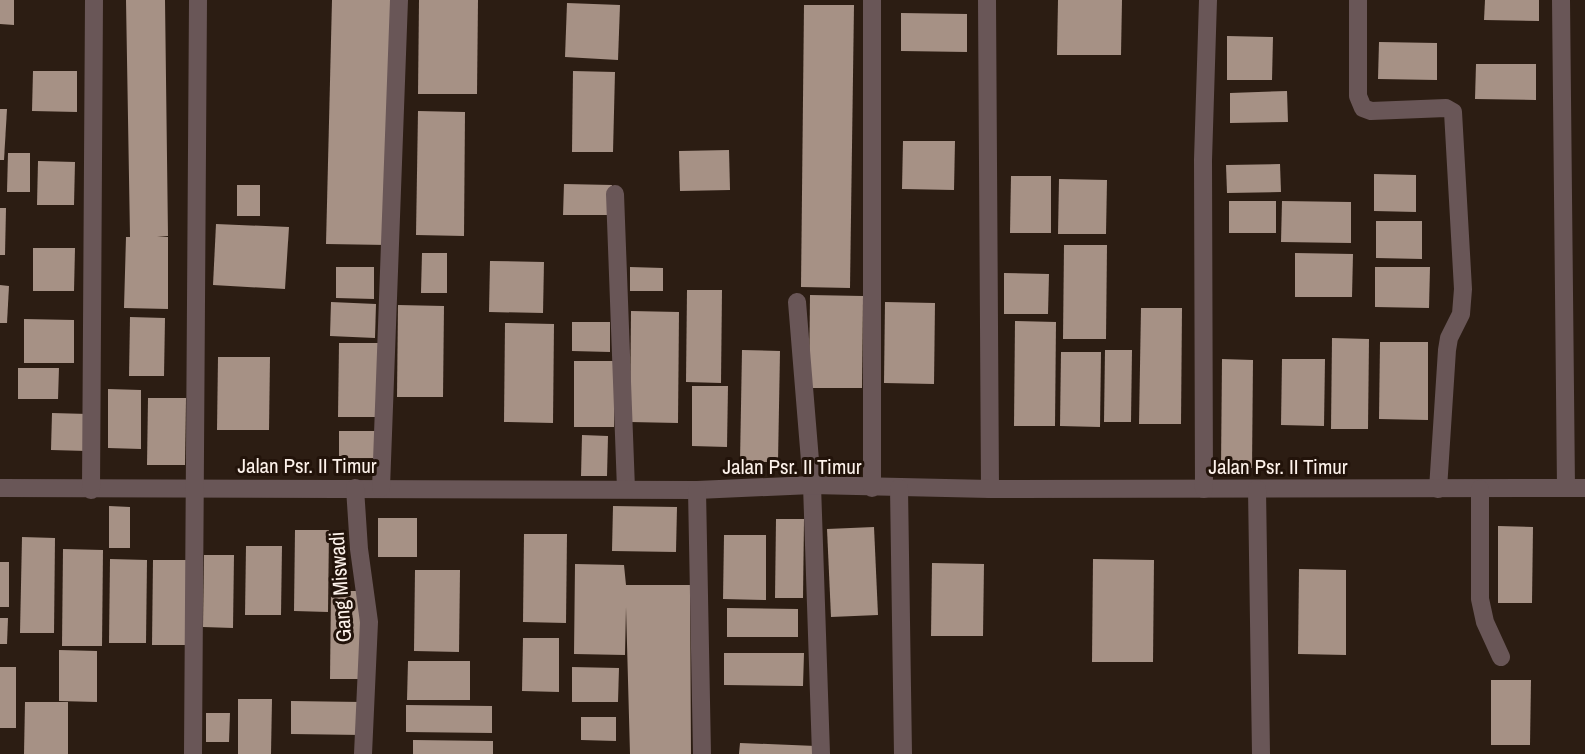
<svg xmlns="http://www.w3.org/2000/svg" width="1585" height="754" font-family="'Archivo Narrow',sans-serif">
	<rect width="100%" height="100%" fill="#2c1d13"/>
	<g fill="#a69185">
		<polygon points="0,0 14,0 14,25 0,24"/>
		<polygon points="126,0 165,0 168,236 157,237 168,237 168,309 124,308 126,237 130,237"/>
		<polygon points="332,0 393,0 387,245 326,244"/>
		<polygon points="419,0 478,0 477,94 418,94"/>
		<polygon points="1058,0 1122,0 1121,55 1057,55"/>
		<polygon points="1485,0 1539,0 1539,21 1484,20"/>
		<polygon points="567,3 620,5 618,60 565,57"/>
		<polygon points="804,5 854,5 850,288 801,287"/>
		<polygon points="901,13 967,14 967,52 901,51"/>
		<polygon points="1227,36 1273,37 1272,80 1227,80"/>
		<polygon points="1379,42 1437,43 1437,80 1378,79"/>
		<polygon points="1476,64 1536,64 1536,100 1475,99"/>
		<polygon points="33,71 77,71 77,112 32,111"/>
		<polygon points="573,71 615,72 613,152 572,152"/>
		<polygon points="1287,91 1288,122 1230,123 1230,93"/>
		<polygon points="0,109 7,109 4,160 0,160"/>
		<polygon points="418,111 465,112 464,236 416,235"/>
		<polygon points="903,141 955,141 954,190 902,189"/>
		<polygon points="729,150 730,190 680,191 679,151"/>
		<polygon points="8,153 30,153 30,192 7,192"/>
		<polygon points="38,161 75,162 74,205 37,205"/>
		<polygon points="1280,164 1281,192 1227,193 1226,165"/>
		<polygon points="1374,174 1416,175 1416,212 1374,211"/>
		<polygon points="1011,176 1051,176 1051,233 1010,233"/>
		<polygon points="1059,179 1107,180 1106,234 1058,234"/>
		<polygon points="564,184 612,185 612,215 563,215"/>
		<rect x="237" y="185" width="23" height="31"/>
		<rect x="1229" y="201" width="47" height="32"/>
		<polygon points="1282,201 1351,202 1351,243 1281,242"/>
		<polygon points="0,208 6,208 5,255 0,255"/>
		<polygon points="1376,221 1422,221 1422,259 1376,258"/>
		<polygon points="216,224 289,227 285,289 213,285"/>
		<polygon points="1064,245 1107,245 1106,339 1063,339"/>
		<polygon points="33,248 75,248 74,291 33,291"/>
		<polygon points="422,253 447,253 447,293 421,293"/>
		<polygon points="1295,253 1353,254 1352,297 1295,297"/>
		<polygon points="490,261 544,262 543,313 489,312"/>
		<polygon points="336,267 374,267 374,299 336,298"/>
		<polygon points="630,267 663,268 663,291 630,291"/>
		<polygon points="1375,267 1430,267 1429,308 1375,307"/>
		<polygon points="1004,273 1049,274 1048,314 1004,314"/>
		<polygon points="0,285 9,286 7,323 0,323"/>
		<polygon points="687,290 722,290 721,383 686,382"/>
		<polygon points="810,295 863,296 862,388 809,388"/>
		<polygon points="331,302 376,304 375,338 330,336"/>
		<polygon points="885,302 935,303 934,384 884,383"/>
		<polygon points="398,305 444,306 443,397 397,397"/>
		<polygon points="1141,308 1182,308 1181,424 1139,424"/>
		<polygon points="631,311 679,312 678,423 630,422"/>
		<polygon points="130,317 165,318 164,376 129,376"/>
		<polygon points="24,319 74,320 74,363 24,363"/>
		<polygon points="1015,321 1056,322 1055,426 1014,426"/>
		<polygon points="572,322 610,322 610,352 572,351"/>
		<polygon points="505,323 554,324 553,423 504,422"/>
		<polygon points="1332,338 1369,339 1368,429 1331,429"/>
		<polygon points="1380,342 1428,342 1428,420 1379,419"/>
		<polygon points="339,343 381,343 380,417 338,417"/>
		<polygon points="742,350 780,351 778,462 740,462"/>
		<polygon points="1105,350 1132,350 1131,422 1104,422"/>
		<polygon points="1061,352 1101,352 1100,427 1060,426"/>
		<polygon points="218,357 270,357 269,430 217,430"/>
		<polygon points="1222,359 1253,360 1252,468 1221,467"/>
		<polygon points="1282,359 1325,359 1324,426 1281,425"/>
		<polygon points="574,361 615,361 614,427 574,427"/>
		<polygon points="18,368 59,368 58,399 18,399"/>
		<polygon points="692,386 728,386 727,447 692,446"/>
		<polygon points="108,389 141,390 141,449 108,448"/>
		<polygon points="148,398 186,398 185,465 147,465"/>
		<polygon points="52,413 88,414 87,451 51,450"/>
		<polygon points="339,431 380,431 379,458 339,458"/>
		<polygon points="582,435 608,436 607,476 581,476"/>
		<polygon points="109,506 130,507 130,548 109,548"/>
		<polygon points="613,506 677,507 676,552 612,551"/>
		<rect x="378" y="518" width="39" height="39"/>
		<polygon points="776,519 804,519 803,598 775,598"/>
		<polygon points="1498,526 1533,527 1532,603 1498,603"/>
		<polygon points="874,527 878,615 831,617 827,529"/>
		<polygon points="295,530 329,530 328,612 294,611"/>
		<polygon points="524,534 567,534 566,623 523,622"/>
		<polygon points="724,535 766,535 766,600 723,599"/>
		<polygon points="22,537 55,538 54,633 20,633"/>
		<polygon points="246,546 282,546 281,615 245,615"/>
		<polygon points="63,549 103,550 102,646 62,646"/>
		<polygon points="204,555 234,555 233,628 203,627"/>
		<polygon points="110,559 147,560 146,643 109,643"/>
		<polygon points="1093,559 1154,560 1153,662 1092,662"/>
		<polygon points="153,560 190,560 189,645 152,645"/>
		<rect x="0" y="562" width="9" height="45"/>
		<polygon points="932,563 984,564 983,636 931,636"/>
		<polygon points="575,564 624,565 626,585 690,585 691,754 630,754 626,607 625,655 574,654"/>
		<polygon points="1299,569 1346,570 1346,655 1298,654"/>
		<polygon points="415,570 460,570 459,652 414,651"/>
		<polygon points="331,591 364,591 363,679 330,679"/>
		<polygon points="727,608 798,609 798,637 727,637"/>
		<polygon points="0,618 8,618 7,644 0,644"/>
		<polygon points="523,638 559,638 559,692 522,691"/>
		<polygon points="59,650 97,651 97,702 59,701"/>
		<polygon points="724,653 804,653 803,686 724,685"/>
		<polygon points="408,661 470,661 470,700 407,700"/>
		<rect x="0" y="667" width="16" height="61"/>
		<polygon points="572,667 619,668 618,702 572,702"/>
		<polygon points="1491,680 1531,680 1530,745 1491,745"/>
		<polygon points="238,699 272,699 271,754 238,754"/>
		<polygon points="291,701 362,702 362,735 291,734"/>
		<polygon points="25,702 68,702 68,754 24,754"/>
		<polygon points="406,705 492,706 492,733 406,732"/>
		<polygon points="206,713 230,713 229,742 206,742"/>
		<polygon points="581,717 616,717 616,741 581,740"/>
		<polygon points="413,740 493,741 493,754 413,754"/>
		<polygon points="740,743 816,746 816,754 739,754"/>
	</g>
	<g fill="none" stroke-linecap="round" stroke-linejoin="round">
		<g stroke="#695657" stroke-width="18">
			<polyline points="987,0 990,489"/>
			<polyline points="1358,0 1358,96 1363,108 1371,111 1446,108 1453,112 1463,289 1461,314 1449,338 1447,350 1438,489"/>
			<polyline points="1561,0 1566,488"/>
			<polyline points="615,194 626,489"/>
			<polyline points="797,302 812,485 821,754"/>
			<polyline points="0,488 697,490 812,485 990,489 1585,488"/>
			<polyline points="355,488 359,549 369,622 363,754"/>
			<polyline points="381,488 399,0"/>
			<polyline points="872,488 872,0"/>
			<polyline points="899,488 903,754"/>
			<polyline points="1204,489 1203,160 1208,0"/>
			<polyline points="1257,489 1261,754"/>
			<polyline points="1480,489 1480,599 1485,622 1501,657"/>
			<polyline points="91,490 94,0"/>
			<polyline points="697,490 702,754"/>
			<polyline points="193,754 198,0"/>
		</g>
	</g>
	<g text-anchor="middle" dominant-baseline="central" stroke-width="6" stroke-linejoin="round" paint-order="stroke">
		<g font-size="21" fill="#fdf2eb" stroke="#22130a">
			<text x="307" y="465">Jalan Psr. II Timur</text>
			<text x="792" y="466">Jalan Psr. II Timur</text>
			<text x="1278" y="466">Jalan Psr. II Timur</text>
			<text transform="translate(340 587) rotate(-94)">Gang Miswadi</text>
		</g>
	</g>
</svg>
